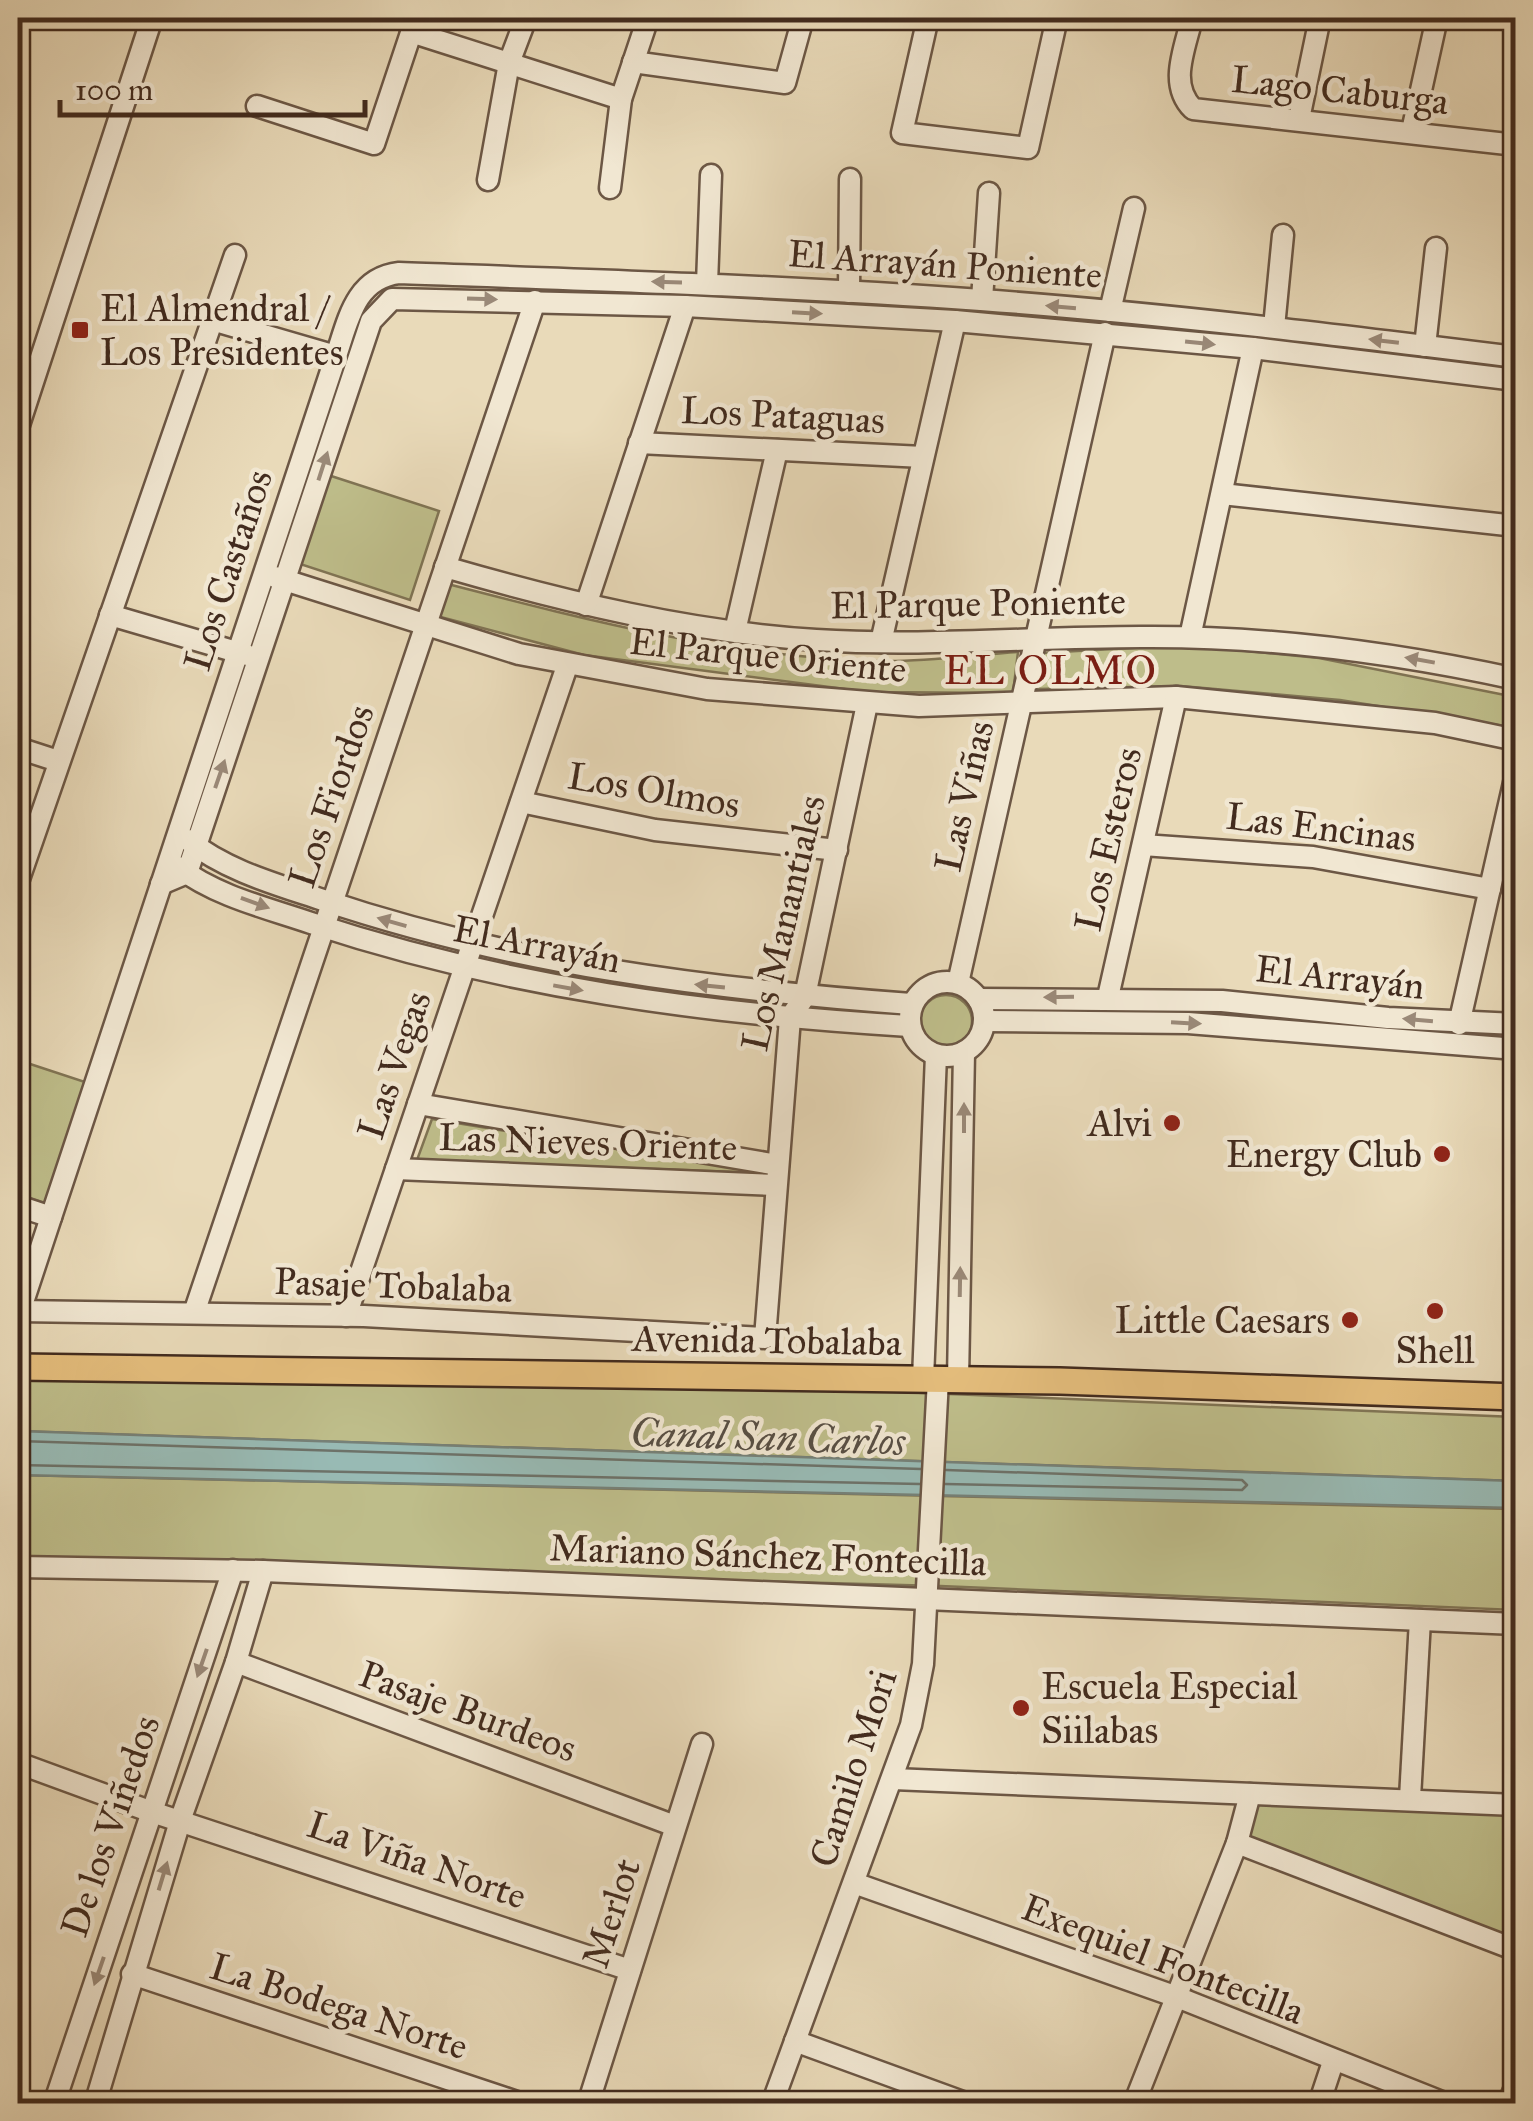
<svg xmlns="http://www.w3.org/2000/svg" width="1533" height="2121" font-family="'IM FELL Great Primer',serif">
	<rect width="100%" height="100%" fill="#e9dab9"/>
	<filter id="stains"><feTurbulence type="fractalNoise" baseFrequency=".002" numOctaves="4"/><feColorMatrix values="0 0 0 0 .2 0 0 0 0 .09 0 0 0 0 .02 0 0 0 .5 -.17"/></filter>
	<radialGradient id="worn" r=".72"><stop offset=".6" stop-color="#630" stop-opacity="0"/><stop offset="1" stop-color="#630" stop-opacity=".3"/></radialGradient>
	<g fill="#bebd8a" stroke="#807454" stroke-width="2.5">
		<polygon points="325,474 439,511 410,600 297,563"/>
		<path d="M444 583C587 620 732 658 881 661 926 662 973 655 1018 652L1013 693 868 692 584 655 433 615Z"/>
		<polygon points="1187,645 1319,658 1515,697 1510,727 1340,700 1181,686 1038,689 1041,653"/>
		<circle cx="946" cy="1021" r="26"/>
		<polygon points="18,1060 88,1083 48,1204 18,1194"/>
		<polygon points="432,1119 766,1173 417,1160"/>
		<polygon points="18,1379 775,1387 1515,1417 1516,1481 18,1431"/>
		<polygon points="18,1475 1515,1509 1515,1610 940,1586 18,1561"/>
		<polygon points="1250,1794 1515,1805 1515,1950 1237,1843"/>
	</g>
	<polygon fill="#98bab4" stroke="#768178" stroke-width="2.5" points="18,1431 1515,1481 1516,1508 18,1475"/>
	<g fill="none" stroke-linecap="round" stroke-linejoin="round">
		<g stroke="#6d7269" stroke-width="2.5">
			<polyline points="18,1441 921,1469"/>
			<polyline points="18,1465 920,1484"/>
			<polyline points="945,1484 1242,1490 1247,1485 1242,1480 946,1470"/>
		</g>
		<g stroke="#6c5745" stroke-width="25">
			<g id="minor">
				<polyline points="928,18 902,133 1028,148 1057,18"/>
				<path d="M1192 18C1185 49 1168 84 1193 109L1516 145"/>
				<polyline points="411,32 621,99"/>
				<polyline points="633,62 785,83 803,18"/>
				<polyline points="257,106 374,144 416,18"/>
				<polyline points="1299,119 1320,18"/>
				<polyline points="1412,131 1437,18"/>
				<polyline points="488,180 509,63 526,18"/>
				<polyline points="610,188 621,99 648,18"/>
				<polyline points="707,284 711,175"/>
				<polyline points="849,292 850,179"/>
				<polyline points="982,300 989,193"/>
				<polyline points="1110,311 1134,208"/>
				<polyline points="212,320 336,356"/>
				<polyline points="1274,327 1283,235"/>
				<polyline points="1425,346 1436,248"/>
				<polyline points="18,428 152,18"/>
				<polyline points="639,443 923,457"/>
				<polyline points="1222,494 1516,526"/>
				<path d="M445 567C566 602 690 632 816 640 924 647 1032 637 1141 637 1268 636 1392 652 1516 679"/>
				<polyline points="275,577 519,654 707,689 919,706 1176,697 1435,723 1516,740"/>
				<polyline points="586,605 685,306"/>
				<polyline points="110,615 247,655"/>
				<polyline points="735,631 777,450"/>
				<polyline points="1190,637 1253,348"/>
				<polyline points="881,642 955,321"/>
				<polyline points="18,748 58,761"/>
				<polyline points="521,802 655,830 837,850"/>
				<path d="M188 840C225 870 275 884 320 899 512 964 710 989 911 1004"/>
				<polyline points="1143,845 1313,857 1490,889"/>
				<path d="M178 867C216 896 267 908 311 923 505 987 706 1014 909 1026"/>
				<polyline points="18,882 235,255"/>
				<polyline points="161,884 187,873 371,321 392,299 685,306 955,321 1253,348 1516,380"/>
				<circle cx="947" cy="1019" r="37"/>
				<polyline points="958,983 1105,333"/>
				<polyline points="1108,997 1176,697"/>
				<polyline points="978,999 1222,1001 1388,1018 1516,1024"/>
				<polyline points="984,1021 1188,1023 1516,1049"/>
				<polyline points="1459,1024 1516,774"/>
				<polyline points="418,1104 778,1165"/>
				<polyline points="396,1169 776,1185"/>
				<polyline points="18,1206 51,1217"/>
				<polyline points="18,1311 364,1316 765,1338 790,1018 805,996 867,704"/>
				<path d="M20 1311 336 356C348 321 355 278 399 273 593 280 787 286 981 300 1160 313 1338 335 1516 357"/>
				<polyline points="194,1313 535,301"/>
				<polyline points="346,1316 567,666"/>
				<polyline points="923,1379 936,1055"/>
				<polyline points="958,1380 964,1052"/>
				<polyline points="18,1567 263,1571 1516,1624"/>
				<polyline points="236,1662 675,1826"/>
				<polyline points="18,1763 152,1812 630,1970"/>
				<polyline points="893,1779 1516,1805"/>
				<polyline points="1410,1798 1420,1620"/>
				<polyline points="1237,1843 1516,1950"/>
				<polyline points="854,1883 1177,1997 1447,2104"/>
				<polyline points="132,1974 523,2104"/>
				<polyline points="795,2041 968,2104"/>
				<polyline points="54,2104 233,1570"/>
				<polyline points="95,2104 181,1818 236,1662 263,1571"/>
				<polyline points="588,2104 702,1744"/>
				<polyline points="772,2104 911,1725 923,1664 938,1379"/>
				<polyline points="1134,2104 1237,1843 1250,1794"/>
				<polyline points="1319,2104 1333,2062"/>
				<polyline points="1508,2104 1516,2085"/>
			</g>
		</g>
		<g stroke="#422b1e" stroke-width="30">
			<polyline id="major" points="18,1367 1060,1381 1516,1397"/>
		</g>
		<use href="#minor" stroke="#f1e7d2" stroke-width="20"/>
		<use href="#major" stroke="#e4bd7c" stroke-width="25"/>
	</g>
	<defs><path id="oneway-solid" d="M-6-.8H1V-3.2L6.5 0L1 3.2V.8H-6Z" transform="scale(2.5)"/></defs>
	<g fill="#9a8978">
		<use href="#oneway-solid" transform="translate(667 282) rotate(-178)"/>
		<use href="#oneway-solid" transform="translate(482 299) rotate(2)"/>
		<use href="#oneway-solid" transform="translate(1061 307) rotate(-175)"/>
		<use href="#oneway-solid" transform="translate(807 313) rotate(3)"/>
		<use href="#oneway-solid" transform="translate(1384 341) rotate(-173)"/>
		<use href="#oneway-solid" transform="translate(1200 343) rotate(6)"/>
		<use href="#oneway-solid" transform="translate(323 466) rotate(-72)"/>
		<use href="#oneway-solid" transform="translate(1420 660) rotate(-170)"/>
		<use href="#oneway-solid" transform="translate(220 774) rotate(-71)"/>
		<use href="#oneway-solid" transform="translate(255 903) rotate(20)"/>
		<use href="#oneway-solid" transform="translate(392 922) rotate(-164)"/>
		<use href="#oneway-solid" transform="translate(710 986) rotate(-174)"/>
		<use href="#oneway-solid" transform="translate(568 988) rotate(10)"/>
		<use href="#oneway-solid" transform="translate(1059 997) rotate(179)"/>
		<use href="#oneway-solid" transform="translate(1418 1020) rotate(-175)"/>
		<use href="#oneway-solid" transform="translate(1186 1023) rotate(3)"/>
		<use href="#oneway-solid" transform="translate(964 1118) rotate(-90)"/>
		<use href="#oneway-solid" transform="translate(960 1282) rotate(-89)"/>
		<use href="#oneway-solid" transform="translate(202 1663) rotate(109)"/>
		<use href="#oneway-solid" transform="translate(163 1876) rotate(-73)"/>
		<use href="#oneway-solid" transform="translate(99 1971) rotate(109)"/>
	</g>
	<g fill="#8f2418" stroke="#f1e7d2" stroke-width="4">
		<rect x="70" y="320" width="20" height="20" rx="5"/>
		<circle cx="1172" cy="1123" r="10"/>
		<circle cx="1442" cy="1154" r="10"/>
		<circle cx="1435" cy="1311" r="10"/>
		<circle cx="1350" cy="1320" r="10"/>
		<circle cx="1021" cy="1708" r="10"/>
	</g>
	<g text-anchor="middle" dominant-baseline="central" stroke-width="9" stroke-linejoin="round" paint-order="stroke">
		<g font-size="38" fill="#422b1e" stroke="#f1e7d2">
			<text transform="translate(1340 90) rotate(6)">Lago Caburga</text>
			<text transform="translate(945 264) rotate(4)">El Arrayán Poniente</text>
			<text transform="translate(783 415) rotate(3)">Los Pataguas</text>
			<text transform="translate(228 570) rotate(-72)">Los Castaños</text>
			<text transform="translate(978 603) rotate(-1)">El Parque Poniente</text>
			<text transform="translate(768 655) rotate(6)">El Parque Oriente</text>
			<text transform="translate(654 790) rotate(10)">Los Olmos</text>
			<text transform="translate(331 796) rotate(-71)">Los Fiordos</text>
			<text transform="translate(964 796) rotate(-77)">Las Viñas</text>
			<text transform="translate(1321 827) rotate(7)">Las Encinas</text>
			<text transform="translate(1108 839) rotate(-77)">Los Esteros</text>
			<text transform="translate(783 923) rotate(-77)">Los Manantiales</text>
			<text transform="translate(537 944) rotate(11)">El Arrayán</text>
			<text transform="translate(1340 977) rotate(6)">El Arrayán</text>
			<text transform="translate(394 1065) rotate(-71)">Las Vegas</text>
			<text transform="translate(588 1142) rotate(2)">Las Nieves Oriente</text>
			<text transform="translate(393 1285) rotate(2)">Pasaje Tobalaba</text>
			<text transform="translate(767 1340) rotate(1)">Avenida Tobalaba</text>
			<text transform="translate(768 1555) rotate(2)">Mariano Sánchez Fontecilla</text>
			<text transform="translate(468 1711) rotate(20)">Pasaje Burdeos</text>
			<text transform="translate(853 1768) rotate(-72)">Camilo Mori</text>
			<text transform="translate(110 1826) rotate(-71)">De los Viñedos</text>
			<text transform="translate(417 1860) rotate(19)">La Viña Norte</text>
			<text transform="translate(611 1913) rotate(-72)">Merlot</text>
			<text transform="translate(1163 1959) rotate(21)">Exequiel Fontecilla</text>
			<text transform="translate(339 2006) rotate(18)">La Bodega Norte</text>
		</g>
		<g font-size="38" fill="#422b1e" stroke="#f1e7d2" text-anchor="end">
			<text x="100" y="308" text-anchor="start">El Almendral /<tspan x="100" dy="44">Los Presidentes</tspan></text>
			<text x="1152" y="1123">Alvi</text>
			<text x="1422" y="1154">Energy Club</text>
			<text x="1330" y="1320">Little Caesars</text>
			<text x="1435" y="1350" text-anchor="middle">Shell</text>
			<text x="1041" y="1686" text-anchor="start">Escuela Especial<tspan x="1041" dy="44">Siilabas</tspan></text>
		</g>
		<g font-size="40" letter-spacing="2.5" fill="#7a1f14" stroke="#f1e7d2">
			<text x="1051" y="670">EL OLMO</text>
		</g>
		<g font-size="40" font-style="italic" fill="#584f44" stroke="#f1e7d2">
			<text transform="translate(768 1437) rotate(2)">Canal San Carlos</text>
		</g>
	</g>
	<rect width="1533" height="2121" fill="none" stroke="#e9dab9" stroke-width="60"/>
	<rect x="20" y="20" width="1493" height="2081" fill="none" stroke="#422b1e" stroke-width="5"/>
	<rect x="30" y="30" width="1473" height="2061" fill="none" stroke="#422b1e" stroke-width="2.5"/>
	<path d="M60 100v15h305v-15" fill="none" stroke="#422b1e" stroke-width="5"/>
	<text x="75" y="100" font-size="30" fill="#422b1e" stroke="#f1e7d2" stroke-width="8" paint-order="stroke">100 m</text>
	<rect width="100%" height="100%" filter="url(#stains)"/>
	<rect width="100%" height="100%" fill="url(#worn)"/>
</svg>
